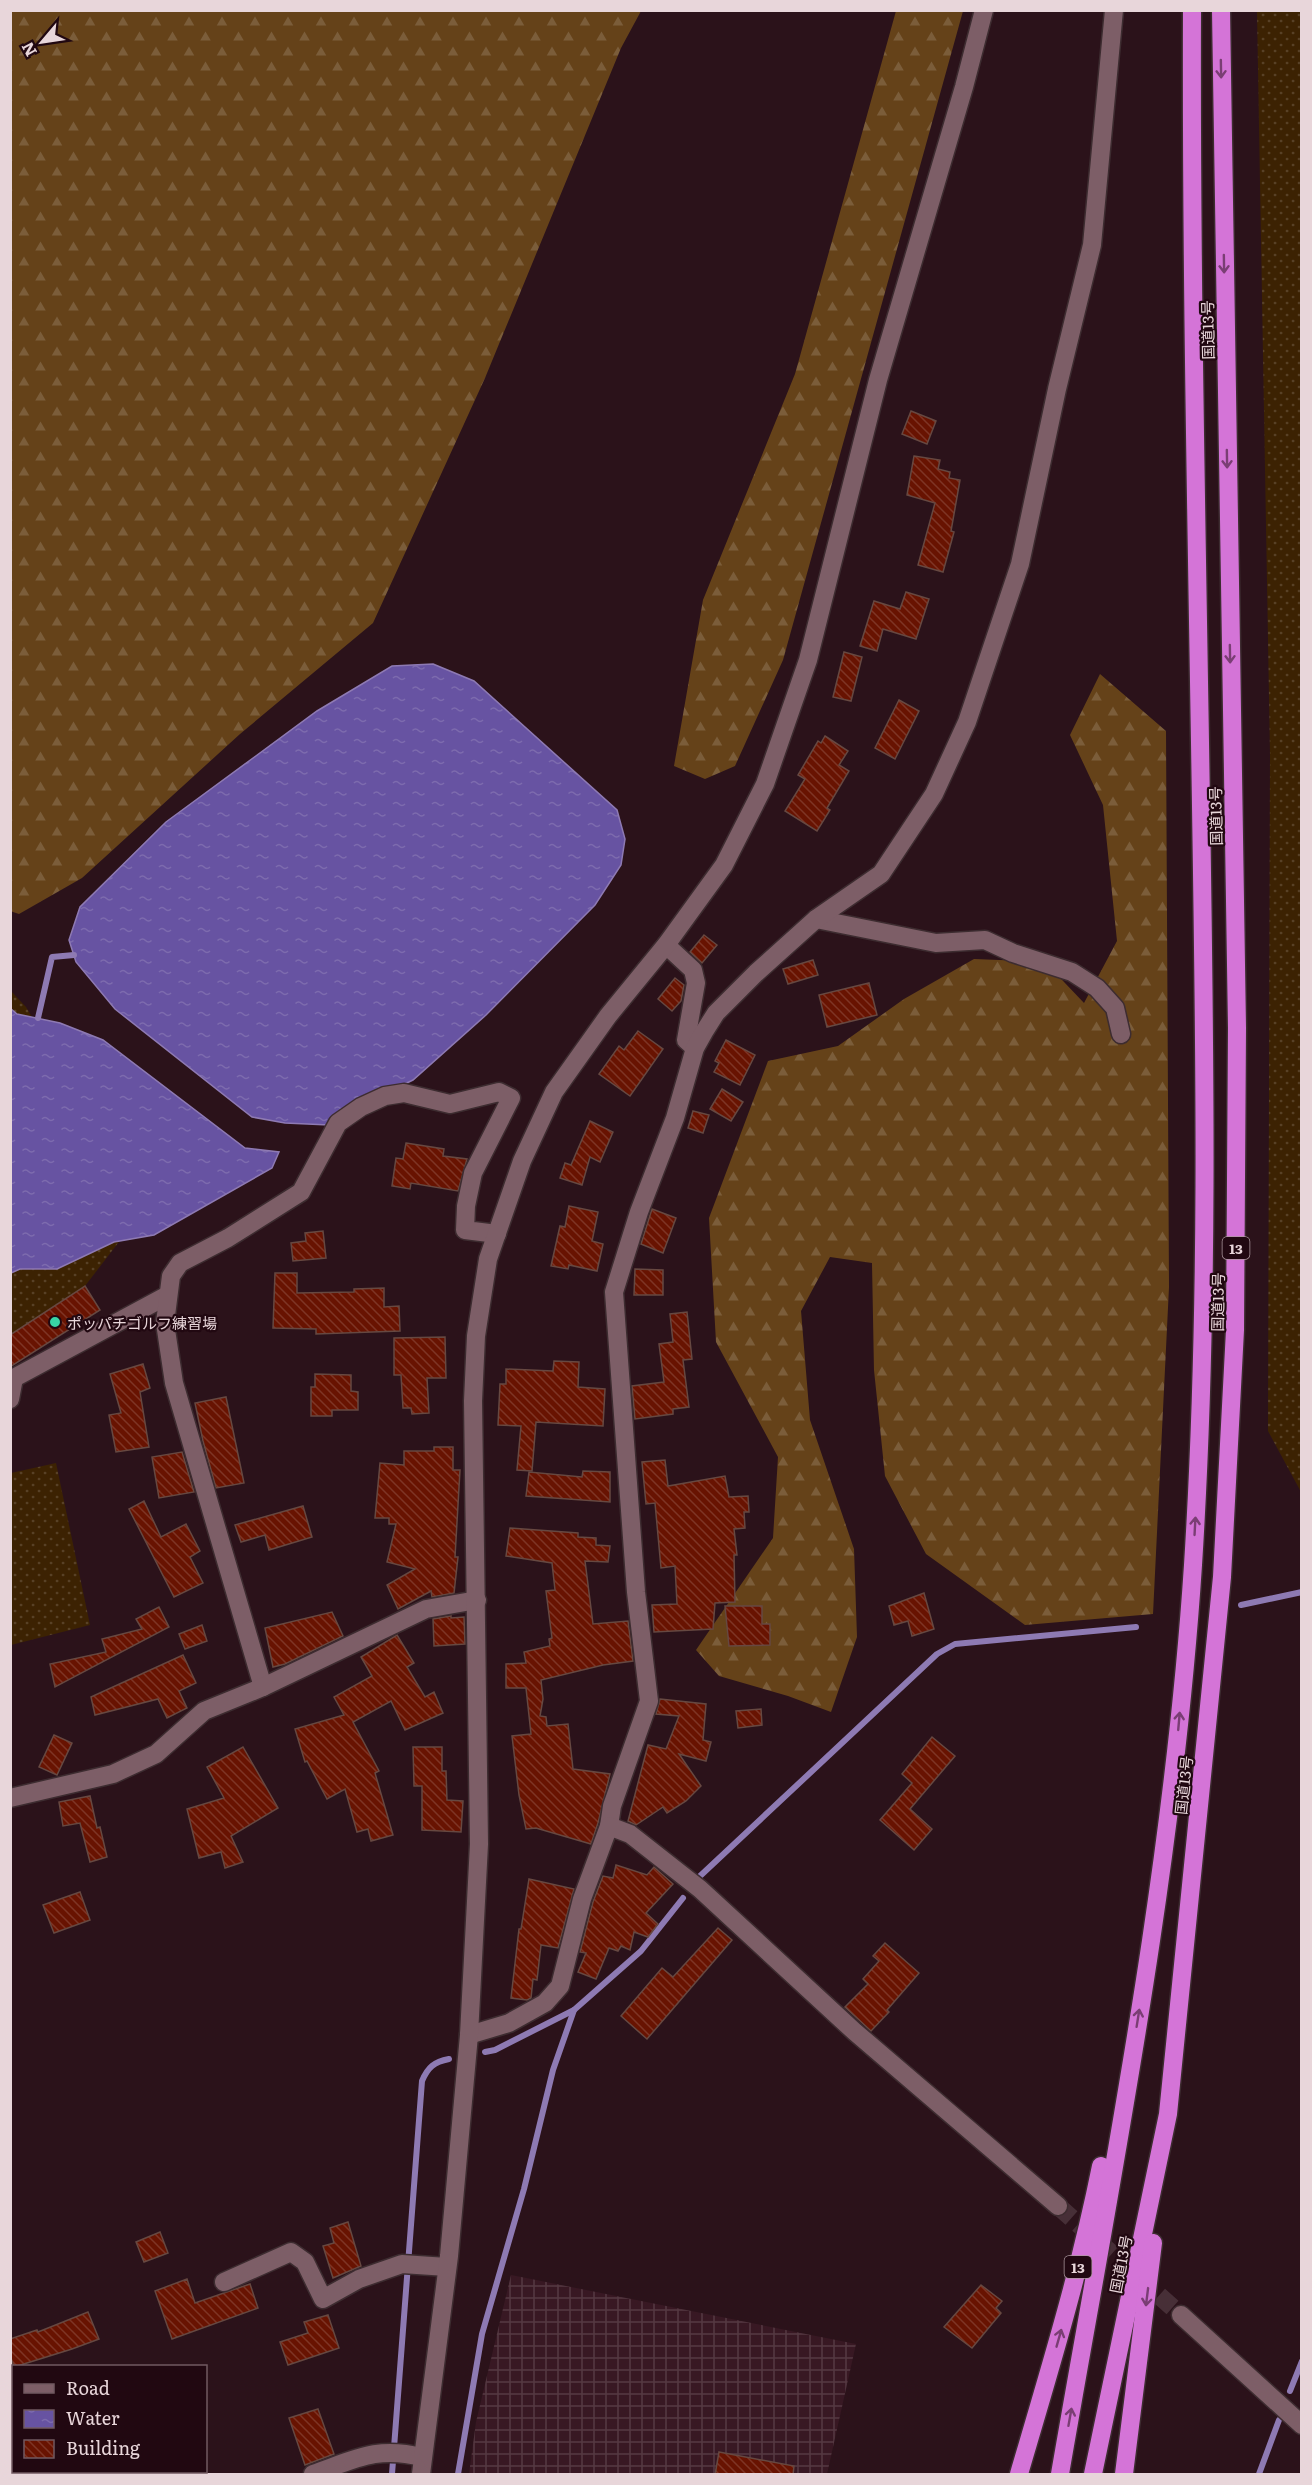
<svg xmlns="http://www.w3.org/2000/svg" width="1312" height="2485" font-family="Literata,'Noto Sans JP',serif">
	<defs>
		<pattern id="industrial-grid" width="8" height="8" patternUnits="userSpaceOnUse" patternTransform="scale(1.5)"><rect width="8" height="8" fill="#381823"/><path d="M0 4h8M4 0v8" fill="none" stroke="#553942"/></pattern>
		<pattern id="grass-dots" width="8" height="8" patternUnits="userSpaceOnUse" patternTransform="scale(1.5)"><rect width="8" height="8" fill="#3c2202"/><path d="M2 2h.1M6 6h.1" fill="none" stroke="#584126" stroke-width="1.8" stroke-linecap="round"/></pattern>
		<pattern id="forest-firs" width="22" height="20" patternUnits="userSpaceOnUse" patternTransform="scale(1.5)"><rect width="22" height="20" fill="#654219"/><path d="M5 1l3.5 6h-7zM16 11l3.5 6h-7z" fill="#7b5d3a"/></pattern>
		<pattern id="water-ripples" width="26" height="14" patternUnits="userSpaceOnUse" patternTransform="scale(1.5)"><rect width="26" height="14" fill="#6753a2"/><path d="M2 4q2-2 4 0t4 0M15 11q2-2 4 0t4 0" fill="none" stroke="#7d6bae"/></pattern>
		<pattern id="building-back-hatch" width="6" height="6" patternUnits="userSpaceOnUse" patternTransform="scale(1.5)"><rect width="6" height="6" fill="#681301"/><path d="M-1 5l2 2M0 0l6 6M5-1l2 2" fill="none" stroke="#7e3525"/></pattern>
	</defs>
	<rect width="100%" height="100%" fill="#2b121a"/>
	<polygon fill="url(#industrial-grid)" points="511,2275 856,2344 827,2474 469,2474 476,2422"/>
	<g fill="url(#grass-dots)">
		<polygon points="1257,11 1302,11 1301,1492 1268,1431 1270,754"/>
		<polygon points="11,991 26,1007 145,1208 85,1286 11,1335"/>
		<polygon points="56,1463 90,1625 11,1645 11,1473"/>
	</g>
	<g fill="url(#forest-firs)">
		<polygon points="11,10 641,11 621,48 485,378 373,623 240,734 82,878 19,914 10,911"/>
		<polygon points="896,11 963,11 783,660 735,766 705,779 674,766 703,600 795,374"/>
		<polygon points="1100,674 1166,731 1169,1287 1153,1614 1025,1625 926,1554 885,1476 874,1370 872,1263 830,1257 801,1311 810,1420 854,1549 857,1637 831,1712 788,1696 719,1676 696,1650 773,1538 778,1457 716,1342 709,1218 768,1061 838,1046 904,999 974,959 1045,962 1084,1003 1117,941 1103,805 1070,735"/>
	</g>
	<g fill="url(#water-ripples)" stroke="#8e7ab3" stroke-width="1.5">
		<polygon points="433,664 474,681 617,810 625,839 621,865 595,905 486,1015 413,1080 369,1101 329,1125 285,1123 252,1117 115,1009 76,962 69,940 80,907 166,822 317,711 392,666"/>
		<polygon points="10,1008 17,1014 60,1023 103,1040 245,1148 279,1152 272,1168 154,1235 114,1242 57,1269 20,1269 11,1273"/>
	</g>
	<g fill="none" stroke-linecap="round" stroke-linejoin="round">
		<g stroke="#8e7ab3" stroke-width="6">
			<polyline points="38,1018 52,957 74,955"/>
			<polyline points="1241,1605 1302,1592"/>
			<polyline points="699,1877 937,1654 955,1644 1136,1627"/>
			<polyline points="485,2052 495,2050 574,2010 641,1951 683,1898"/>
			<polyline points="1290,2391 1302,2361"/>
			<path d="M392 2474 422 2081C428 2067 434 2062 449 2059"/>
			<polyline points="458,2474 482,2334 524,2189 553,2070 574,2010"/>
			<polyline points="1259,2474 1279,2420"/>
		</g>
	</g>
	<g fill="url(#building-back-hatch)" stroke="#664841" stroke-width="1.5">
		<polygon points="911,411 936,421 927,444 902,434"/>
		<polygon points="914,456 940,460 938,469 950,472 949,478 960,480 951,531 954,532 943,572 918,565 935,503 907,495"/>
		<polygon points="906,592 929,599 916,639 883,629 877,651 860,646 874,601 900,609"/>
		<polygon points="844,652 862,657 851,701 833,697"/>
		<polygon points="899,700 919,711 895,759 875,748"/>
		<polygon points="825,736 848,751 839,765 849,771 827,808 830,810 817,831 785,811 805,779 798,775 818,741 821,743"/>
		<polygon points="704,935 717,945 702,963 690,952"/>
		<polygon points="813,960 818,975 788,984 783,969"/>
		<polygon points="675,978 684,985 681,1001 672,1011 658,999"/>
		<polygon points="869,983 877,1015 827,1027 819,995"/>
		<polygon points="638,1031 663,1049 630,1096 599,1074 619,1046 624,1050"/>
		<polygon points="726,1040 755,1055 740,1085 714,1072 719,1063 715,1061"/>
		<polygon points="722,1089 743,1102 731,1121 710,1109"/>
		<polygon points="693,1111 709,1115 703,1133 688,1128"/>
		<polygon points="590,1121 613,1132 600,1162 590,1157 582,1185 560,1178 565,1163 571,1165"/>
		<polygon points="406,1143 444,1149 443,1156 467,1159 458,1191 411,1183 410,1189 392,1186 396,1158 403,1159"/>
		<polygon points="569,1206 598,1212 592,1241 603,1244 597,1271 569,1265 568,1269 551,1266 560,1226 565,1227"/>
		<polygon points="652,1209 676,1218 663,1253 641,1244"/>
		<polygon points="323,1231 326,1258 293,1261 291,1243 306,1241 305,1233"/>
		<polygon points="635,1269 663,1270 663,1295 634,1295"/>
		<polygon points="275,1273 297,1273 297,1293 354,1292 354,1289 384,1288 384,1307 399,1306 400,1331 316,1334 316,1329 273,1328"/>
		<polygon points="85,1286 100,1310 10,1367 10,1335"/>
		<polygon points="687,1312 692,1359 683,1360 689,1407 673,1409 673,1414 635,1419 632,1386 664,1382 659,1344 673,1342 670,1314"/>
		<polygon points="445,1337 446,1378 427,1378 429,1413 412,1414 411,1408 403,1408 401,1375 394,1375 394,1338"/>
		<polygon points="554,1361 579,1362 578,1387 605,1389 603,1426 536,1422 532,1471 517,1470 521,1426 498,1425 500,1384 506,1384 506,1369 553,1371"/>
		<polygon points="143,1364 150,1388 140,1392 149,1447 116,1452 109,1415 121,1413 110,1374"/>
		<polygon points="315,1374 351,1375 351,1391 358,1392 358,1410 332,1410 332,1416 311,1416 311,1387 315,1387"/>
		<polygon points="226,1397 244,1483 216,1488 203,1441 195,1403"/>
		<polygon points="434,1447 453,1447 453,1470 460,1470 455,1557 458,1557 454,1593 432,1597 431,1591 398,1609 387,1585 415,1569 387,1562 396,1524 389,1524 389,1518 375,1518 380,1463 404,1465 404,1451 434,1451"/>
		<polygon points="182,1452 194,1492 159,1498 152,1457"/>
		<polygon points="665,1460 668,1486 725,1476 729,1497 748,1496 749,1512 744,1512 745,1528 734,1529 737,1555 734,1555 735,1602 715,1603 713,1629 654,1632 652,1605 677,1604 675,1566 661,1568 655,1503 646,1504 642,1462"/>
		<polygon points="583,1471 610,1472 610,1502 526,1496 529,1472 582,1477"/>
		<polygon points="144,1501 161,1537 186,1524 200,1551 190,1557 203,1583 174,1597 129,1509"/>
		<polygon points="303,1506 312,1537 269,1550 265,1535 241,1542 235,1525"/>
		<polygon points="510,1528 578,1533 578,1537 596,1538 596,1545 610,1546 608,1562 585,1561 593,1624 628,1621 633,1661 603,1665 541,1680 543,1699 540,1716 546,1717 547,1726 568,1724 573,1769 610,1774 598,1823 591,1844 536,1828 526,1829 519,1795 512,1736 531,1734 526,1688 506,1688 506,1664 526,1663 524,1652 550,1646 549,1639 552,1638 546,1591 555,1590 552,1563 506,1556"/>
		<polygon points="924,1593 934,1629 912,1636 908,1621 894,1625 889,1606"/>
		<polygon points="725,1606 762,1606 762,1624 770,1624 770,1645 729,1646"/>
		<polygon points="159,1607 169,1627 55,1687 50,1664 106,1652 102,1639 142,1629 136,1619"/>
		<polygon points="332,1612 343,1636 285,1664 273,1667 265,1628"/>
		<polygon points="451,1616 451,1618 464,1617 465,1644 434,1646 433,1619"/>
		<polygon points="202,1625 207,1641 185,1649 179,1634"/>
		<polygon points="397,1635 414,1663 407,1667 425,1697 434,1692 443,1713 405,1730 391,1701 353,1722 379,1771 375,1773 393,1835 371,1841 368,1829 357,1832 345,1789 327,1799 307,1761 305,1762 295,1729 344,1715 334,1697 372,1676 361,1657"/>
		<polygon points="183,1655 196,1683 179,1691 187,1708 167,1718 158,1699 95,1715 91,1697"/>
		<polygon points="660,1699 706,1704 703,1740 711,1742 706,1761 679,1754 701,1786 686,1801 667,1813 663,1807 636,1825 628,1821 648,1745 666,1749 679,1716 656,1714"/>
		<polygon points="761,1709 762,1725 738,1728 736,1711"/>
		<polygon points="54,1735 72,1743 57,1775 39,1767"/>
		<polygon points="932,1737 955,1756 910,1809 932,1829 914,1850 880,1820 912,1783 902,1774"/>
		<polygon points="243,1747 278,1808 231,1836 243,1862 225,1868 221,1852 199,1858 187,1809 224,1798 207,1767"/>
		<polygon points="413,1747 442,1747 442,1771 446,1771 447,1800 463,1801 461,1832 422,1830 422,1786 414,1786"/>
		<polygon points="90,1796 97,1828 100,1827 107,1857 90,1862 80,1823 63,1826 59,1802"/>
		<polygon points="616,1865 647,1875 654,1867 673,1884 646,1913 658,1924 648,1937 634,1932 630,1950 621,1946 618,1951 609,1948 596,1979 578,1972 586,1953 580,1952 593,1902 603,1876 613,1878"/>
		<polygon points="529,1879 574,1889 558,1948 541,1945 537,1980 533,1979 531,1998 527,2000 511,1998 519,1929 521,1929"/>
		<polygon points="80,1892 90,1920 54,1933 43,1905"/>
		<polygon points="718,1928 732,1940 647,2039 621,2016 662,1968 673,1977"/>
		<polygon points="885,1943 919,1973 887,2010 889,2012 871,2031 845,2007 868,1984 863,1979 879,1961 873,1956"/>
		<polygon points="348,2222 361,2266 333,2278 323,2246 334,2243 330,2228"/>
		<polygon points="160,2232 168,2253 144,2262 136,2242"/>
		<polygon points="187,2279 195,2303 250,2284 258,2308 172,2339 155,2291"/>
		<polygon points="981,2285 1002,2301 996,2308 1001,2313 972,2348 944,2327"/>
		<polygon points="88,2312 99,2339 72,2349 14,2367 10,2355 10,2339 37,2330 38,2332"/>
		<polygon points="328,2315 339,2348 288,2365 280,2342 308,2333 304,2322"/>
		<polygon points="318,2409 334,2454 305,2465 289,2418"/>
		<polygon points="719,2452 794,2466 793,2475 715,2475"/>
	</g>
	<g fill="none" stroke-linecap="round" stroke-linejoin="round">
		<polyline stroke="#472f37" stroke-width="18" stroke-dasharray="18 9" stroke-linecap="butt" points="1058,2206 1181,2315"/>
		<g stroke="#3d2c30" stroke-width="21">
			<g id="minor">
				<polyline points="816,919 936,943 985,940 1013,953 1072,972 1097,988 1115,1008 1121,1034"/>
				<polyline points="666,945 693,970 696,983 686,1040 695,1048"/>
				<polyline points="10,1399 14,1378 168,1295"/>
				<polyline points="263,1687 174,1383 165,1323 171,1276 180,1263 228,1238 301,1192 338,1123 361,1107 385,1096 404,1093 450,1104 499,1092 511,1098 473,1173 466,1206 465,1230 497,1234"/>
				<polyline points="10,1798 113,1774 156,1754 204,1711 263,1687 426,1609 477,1600"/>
				<polyline points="609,1826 612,1806 649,1701 636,1592 614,1292 639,1212 675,1118 695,1048 704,1032 716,1013 756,973 816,919 881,874 934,794 967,722 1020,564 1057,389 1092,245 1114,10"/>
				<polyline points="469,2035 509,2023 545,2003 560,1986 582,1899 609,1826 630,1834 700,1889 855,2032 1058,2206"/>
				<polyline points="224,2282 291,2252 305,2262 323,2299 359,2279 402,2264 447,2267"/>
				<polyline points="1181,2315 1302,2425"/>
				<polyline points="10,2437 14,2445"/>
				<polyline points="23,2472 24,2474"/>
				<path d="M313 2474C356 2459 376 2446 422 2457"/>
				<polyline points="421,2474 449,2256 469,2035 479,1844 473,1401 476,1336 488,1259 522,1161 554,1092 608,1016 666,945 724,865 765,784 808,660 878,380 964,87 984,10"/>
			</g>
		</g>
		<g stroke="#3d2c30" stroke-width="21">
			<g id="highway">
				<path d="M1019 2474C1049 2372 1080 2271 1101 2166"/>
				<path d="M1060 2474C1112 2173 1173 1871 1193 1565 1209 1312 1205 1059 1201 806 1197 541 1191 276 1192 10"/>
				<polyline points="1093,2474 1168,2114 1222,1577 1235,1330 1237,1028 1221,10"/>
				<polyline points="1124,2474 1153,2243"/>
			</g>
		</g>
		<use href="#minor" stroke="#7d5e67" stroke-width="18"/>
		<use href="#highway" stroke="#d474d7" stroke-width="18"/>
	</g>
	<defs><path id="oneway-shaft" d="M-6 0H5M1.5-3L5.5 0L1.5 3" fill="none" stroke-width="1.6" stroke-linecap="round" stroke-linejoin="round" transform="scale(1.5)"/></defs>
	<g stroke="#7a3e74">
		<use href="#oneway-shaft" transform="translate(1221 69) rotate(89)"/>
		<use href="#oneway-shaft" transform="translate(1224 264) rotate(89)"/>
		<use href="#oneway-shaft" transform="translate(1227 459) rotate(89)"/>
		<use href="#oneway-shaft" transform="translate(1230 654) rotate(89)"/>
		<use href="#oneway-shaft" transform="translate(1195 1526) rotate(-87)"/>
		<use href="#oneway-shaft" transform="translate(1179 1721) rotate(-85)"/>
		<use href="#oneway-shaft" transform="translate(1138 2018) rotate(-81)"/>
		<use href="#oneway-shaft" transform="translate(1147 2297) rotate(97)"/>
		<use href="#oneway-shaft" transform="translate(1059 2338) rotate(-74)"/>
		<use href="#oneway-shaft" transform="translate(1070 2417) rotate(-80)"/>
	</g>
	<circle fill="#38d4a6" stroke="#210811" stroke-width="2" cx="55" cy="1322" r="6"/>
	<g text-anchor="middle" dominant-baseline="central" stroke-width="4.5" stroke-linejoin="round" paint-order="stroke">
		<g fill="#210811" stroke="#ac989e" stroke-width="1.5">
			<rect x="1222.5" y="1237" width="27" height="22" rx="4.5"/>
			<rect x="1064.5" y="2256" width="27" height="22" rx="4.5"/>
		</g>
		<g font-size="14" font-weight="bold" fill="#e8d6da">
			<text x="1236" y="1248">13</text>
			<text x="1078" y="2267">13</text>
		</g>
		<g font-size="15" fill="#e8d6da" stroke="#210811">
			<text transform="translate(1207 330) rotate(-91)">国道13号</text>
			<text transform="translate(1215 816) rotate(-91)">国道13号</text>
			<text transform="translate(1217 1302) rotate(-89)">国道13号</text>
			<text transform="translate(1183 1785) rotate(-84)">国道13号</text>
			<text transform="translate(1120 2264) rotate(-79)">国道13号</text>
		</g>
		<g font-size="15" fill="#e8d6da" stroke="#210811" text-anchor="start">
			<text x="67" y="1322">ポッパチゴルフ練習場</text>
		</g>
	</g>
	<rect width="1312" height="2485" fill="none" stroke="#e8d6da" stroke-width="24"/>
	<rect x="12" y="2365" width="195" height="108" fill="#210811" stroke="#715a61" stroke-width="1.5"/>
	<rect x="24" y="2384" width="30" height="9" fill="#7d5e67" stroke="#715a61" stroke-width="1.5"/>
	<text x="66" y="2395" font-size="18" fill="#e8d6da">Road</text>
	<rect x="24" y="2410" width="30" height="18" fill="url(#water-ripples)" stroke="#715a61" stroke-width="1.5"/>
	<text x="66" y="2425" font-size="18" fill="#e8d6da">Water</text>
	<rect x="24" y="2440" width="30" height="18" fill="url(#building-back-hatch)" stroke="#715a61" stroke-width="1.5"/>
	<text x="66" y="2455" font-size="18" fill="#e8d6da">Building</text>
	<g transform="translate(42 42) rotate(241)" stroke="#210811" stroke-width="4.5" paint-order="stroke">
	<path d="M0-4.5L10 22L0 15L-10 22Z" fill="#e8d6da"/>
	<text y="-9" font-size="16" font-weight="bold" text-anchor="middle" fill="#e8d6da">N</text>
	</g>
</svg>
